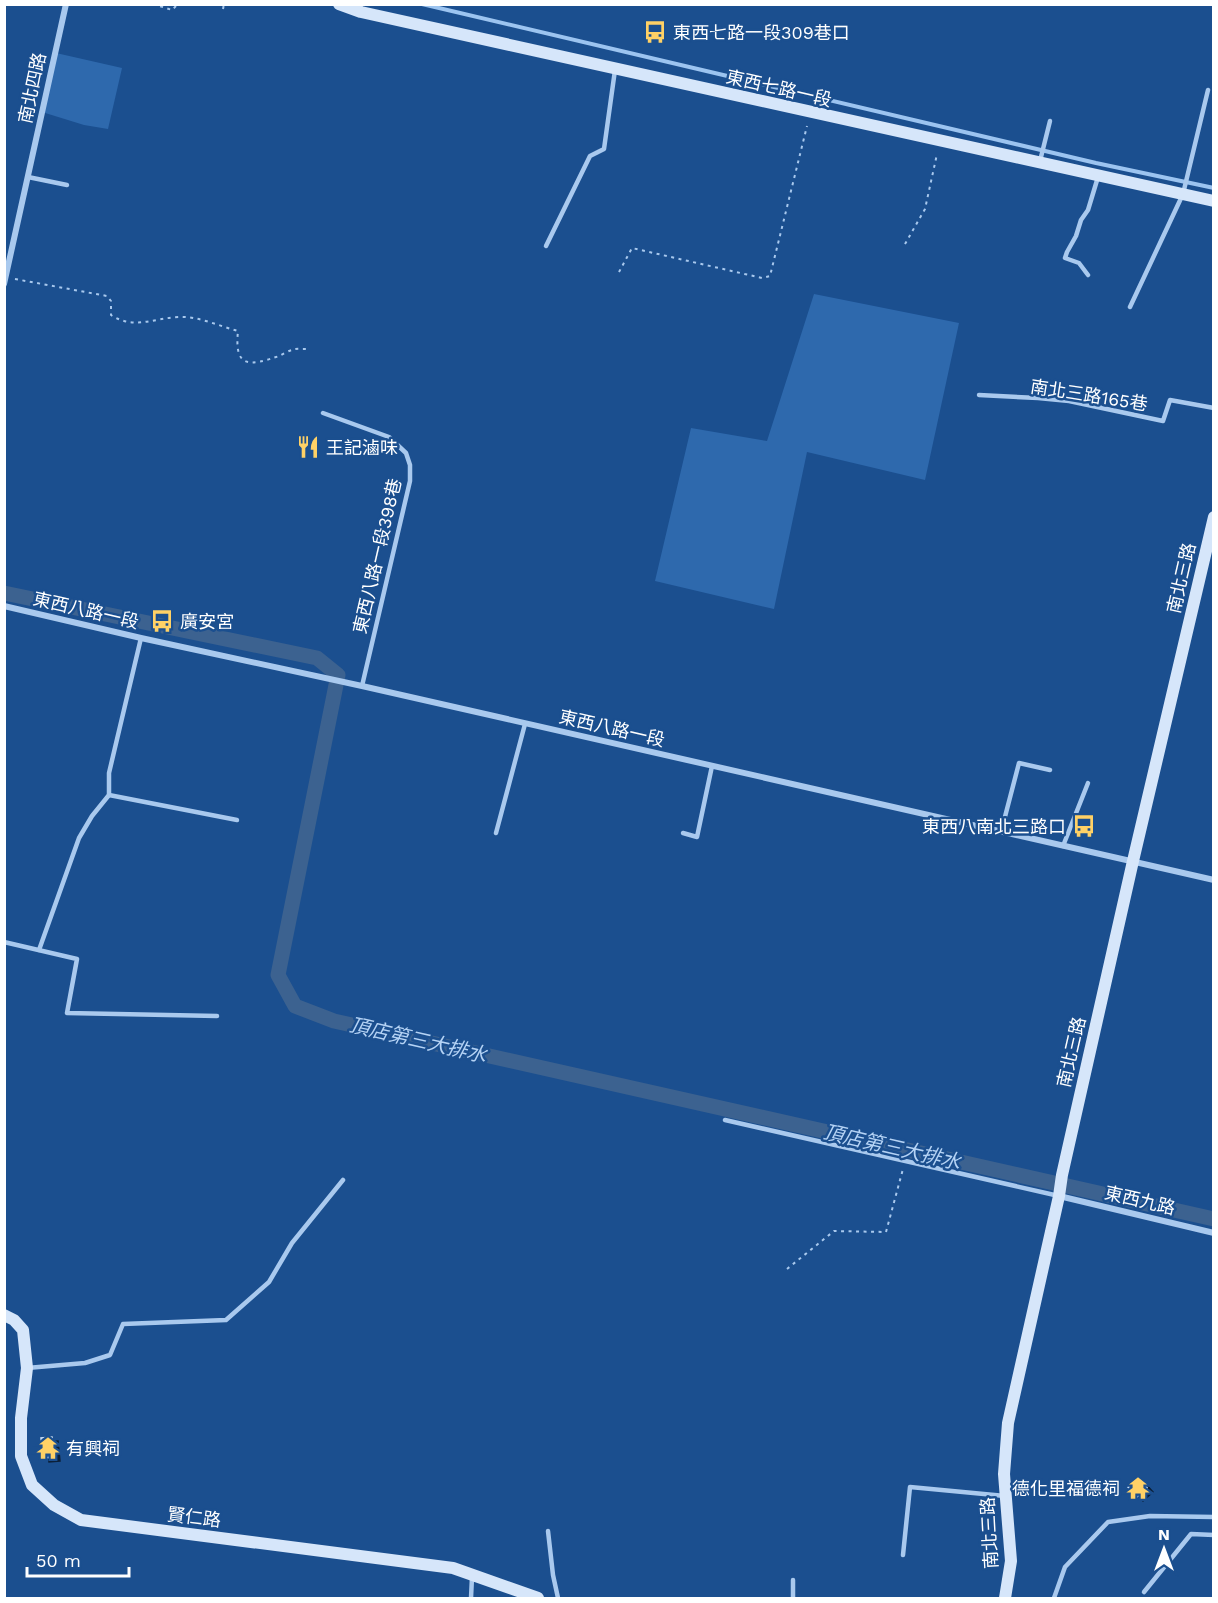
<svg xmlns="http://www.w3.org/2000/svg" width="1218" height="1603" font-family="'Work Sans','Noto Sans TC',sans-serif">
	<defs>
		<filter id="shadow"><feDropShadow dx="6" dy="4" stdDeviation="0" flood-color="#0009"/></filter>
	</defs>
	<rect width="100%" height="100%" fill="#1b4f8f"/>
	<g fill="#2e69ad">
		<polygon points="56,53 122,68 108,129 84,125 42,112"/>
		<polygon points="814,294 959,323 925,480 807,452 774,609 655,581 691,428 767,441"/>
	</g>
	<g fill="none" stroke-linecap="round" stroke-linejoin="round">
		<polyline stroke="#9cc4f0" stroke-width="4" points="422,4 1096,163 1214,188"/>
		<polyline stroke="#3c6290" stroke-width="15" points="4,593 317,658 338,675 278,975 295,1006 334,1021 1214,1219"/>
	</g>
	<g fill="#4478b7" stroke="#cfe3fa" stroke-width="1.5" filter="url(#shadow)">
		<polygon points="52,1437 54,1457 43,1458 41,1438"/>
		<polygon points="1138,1478 1147,1488 1137,1497 1128,1487"/>
	</g>
	<g fill="none" stroke-linecap="round" stroke-linejoin="round">
		<g stroke="#a9c9ee" stroke-width="2" stroke-dasharray="3 4.5" stroke-linecap="butt">
			<polyline points="153,4 172,10 178,4"/>
			<polyline points="223,9 224,4"/>
			<polyline points="905,244 925,209 937,154"/>
			<polyline points="619,272 632,248 762,278 770,276 807,126"/>
			<path d="M15 279 107 296 111 301V315C134 330 154 318 179 317 198 316 219 326 238 331 234 369 250 366 279 356 283 354 288 351 292 350 296 348 302 349 307 349"/>
			<polyline points="787,1269 834,1231 886,1232 903,1169"/>
		</g>
		<g stroke="#a9c9ee" stroke-width="4.5">
			<polyline points="1040,161 1050,121"/>
			<polyline points="28,177 67,185"/>
			<polyline points="546,246 590,156 604,149 615,70"/>
			<polyline points="1088,275 1079,263 1065,258 1067,252 1076,236 1081,220 1088,210 1098,177"/>
			<polyline points="1130,307 1183,194 1208,90"/>
			<polyline points="979,395 1038,398 1069,401 1163,421 1170,400 1214,408"/>
			<polyline points="323,413 389,437 406,453 410,465 410,481 362,686"/>
			<polyline points="109,795 237,820"/>
			<polyline points="1001,832 1019,763 1050,770"/>
			<polyline points="496,833 525,724"/>
			<polyline points="683,833 697,837 712,766"/>
			<polyline points="1063,846 1088,783"/>
			<polyline points="4,942 77,959 67,1013 217,1016"/>
			<polyline points="39,950 79,838 92,816 109,795 109,773 141,638"/>
			<polyline points="725,1120 1059,1196"/>
			<polyline points="27,1368 85,1363 110,1355 123,1324 226,1320 269,1282 292,1243 343,1180"/>
			<polyline points="548,1531 553,1575 558,1598"/>
			<polyline points="903,1555 910,1487 1005,1496"/>
			<polyline points="1144,1592 1191,1534 1214,1535"/>
			<polyline points="471,1598 472,1577"/>
			<polyline points="793,1598 793,1580"/>
			<polyline points="1054,1598 1065,1567 1108,1522 1150,1516 1214,1517"/>
		</g>
		<g stroke="#a9c9ee" stroke-width="6">
			<polyline points="4,284 66,4"/>
			<polyline points="4,606 141,638 362,686 1214,880"/>
			<polyline points="1059,1196 1214,1233"/>
		</g>
		<g stroke="#d6e6fa" stroke-width="12">
			<path d="M339 4 361 12C645 76 929 140 1214 201"/>
			<polyline points="4,1315 14,1320 23,1330 27,1368 21,1418 21,1456 32,1485 54,1505 81,1520 453,1568 538,1598"/>
			<polyline points="1005,1598 1011,1561 1004,1474 1008,1423 1059,1196 1062,1175 1133,861 1214,517"/>
		</g>
	</g>
	<defs>
		<g id="bus-bare" transform="scale(1.8)"><path d="M-5-6H5V4H4V6H2V4H-2V6H-4V4H-5ZM-3.5-4V0h7V-4ZM-3.5 1.2v1.5H-2V1.2ZM2 1.2v1.5H3.5V1.2Z" fill="#ffd166" stroke="#1b4f8f" stroke-width="2.5" paint-order="stroke"/></g>
		<g id="restaurant-bare" transform="scale(1.8)"><path d="M-5-6h1v4h1v-4h1v4h1v-4h1v5L-1.5 .5V6h-2V.5L-5-1ZM5-6V6H3V1.5H1.5Q1.5-4 5-6Z" fill="#ffd166" stroke="#1b4f8f" stroke-width="2.5" paint-order="stroke"/></g>
		<g id="temple-bare" transform="scale(1.8)"><path d="M0-6L5-2H3V0L6.5 2.5H4V6H1.5V3h-3V6H-4V2.5H-6.5L-3 0V-2H-5Z" fill="#ffd166" stroke="#1b4f8f" stroke-width="2.5" paint-order="stroke"/></g>
	</defs>
	<g fill-rule="evenodd">
		<use href="#bus-bare" x="655" y="32"/>
		<use href="#restaurant-bare" x="308" y="447"/>
		<use href="#bus-bare" x="162" y="621"/>
		<use href="#bus-bare" x="1084" y="826"/>
		<use href="#temple-bare" x="48" y="1448"/>
		<use href="#temple-bare" x="1138" y="1488"/>
	</g>
	<g text-anchor="middle" dominant-baseline="central" stroke-width="5" stroke-linejoin="round" paint-order="stroke">
		<g font-size="18" fill="#fff" stroke="#1b4f8f" text-anchor="start">
			<text x="673" y="32">東西七路一段309巷口</text>
			<text x="326" y="447">王記滷味</text>
			<text x="180" y="621">廣安宮</text>
			<text x="1066" y="826" text-anchor="end">東西八南北三路口</text>
			<text x="66" y="1448">有興祠</text>
			<text x="1120" y="1488" text-anchor="end">德化里福德祠</text>
		</g>
		<g font-size="18" fill="#fff" stroke="#1b4f8f">
			<text transform="translate(32 88) rotate(-78)">南北四路</text>
			<text transform="translate(779 88) rotate(13)">東西七路一段</text>
			<text transform="translate(1089 395) rotate(9)">南北三路165巷</text>
			<text transform="translate(377 556) rotate(-77)">東西八路一段398巷</text>
			<text transform="translate(1181 578) rotate(-77)">南北三路</text>
			<text transform="translate(86 610) rotate(13)">東西八路一段</text>
			<text transform="translate(612 728) rotate(13)">東西八路一段</text>
			<text transform="translate(1071 1052) rotate(-77)">南北三路</text>
			<text transform="translate(1140 1200) rotate(13)">東西九路</text>
			<text transform="translate(194 1517) rotate(7)">賢仁路</text>
			<text transform="translate(989 1533) rotate(-93)">南北三路</text>
		</g>
		<g font-size="20" font-style="italic" fill="#b5d3f5" stroke="#1b4f8f">
			<text transform="translate(418 1040) rotate(13)">頂店第三大排水</text>
			<text transform="translate(892 1147) rotate(13)">頂店第三大排水</text>
		</g>
	</g>
	<rect width="1218" height="1603" fill="none" stroke="#ffffff" stroke-width="12"/>
	<g transform="translate(1164 1549)" stroke="#1b4f8f" stroke-width="4.5" paint-order="stroke">
	<path d="M0-4.5L10 22L0 15L-10 22Z" fill="#ffffff"/>
	<text y="-9" font-size="16" font-weight="bold" text-anchor="middle" fill="#ffffff">N</text>
	</g>
	<path d="M27 1567v9h102v-9" fill="none" stroke="#ffffff" stroke-width="3"/>
	<text x="36" y="1567" font-size="18" fill="#ffffff" stroke="#1b4f8f" stroke-width="4.5" paint-order="stroke">50 m</text>
</svg>
